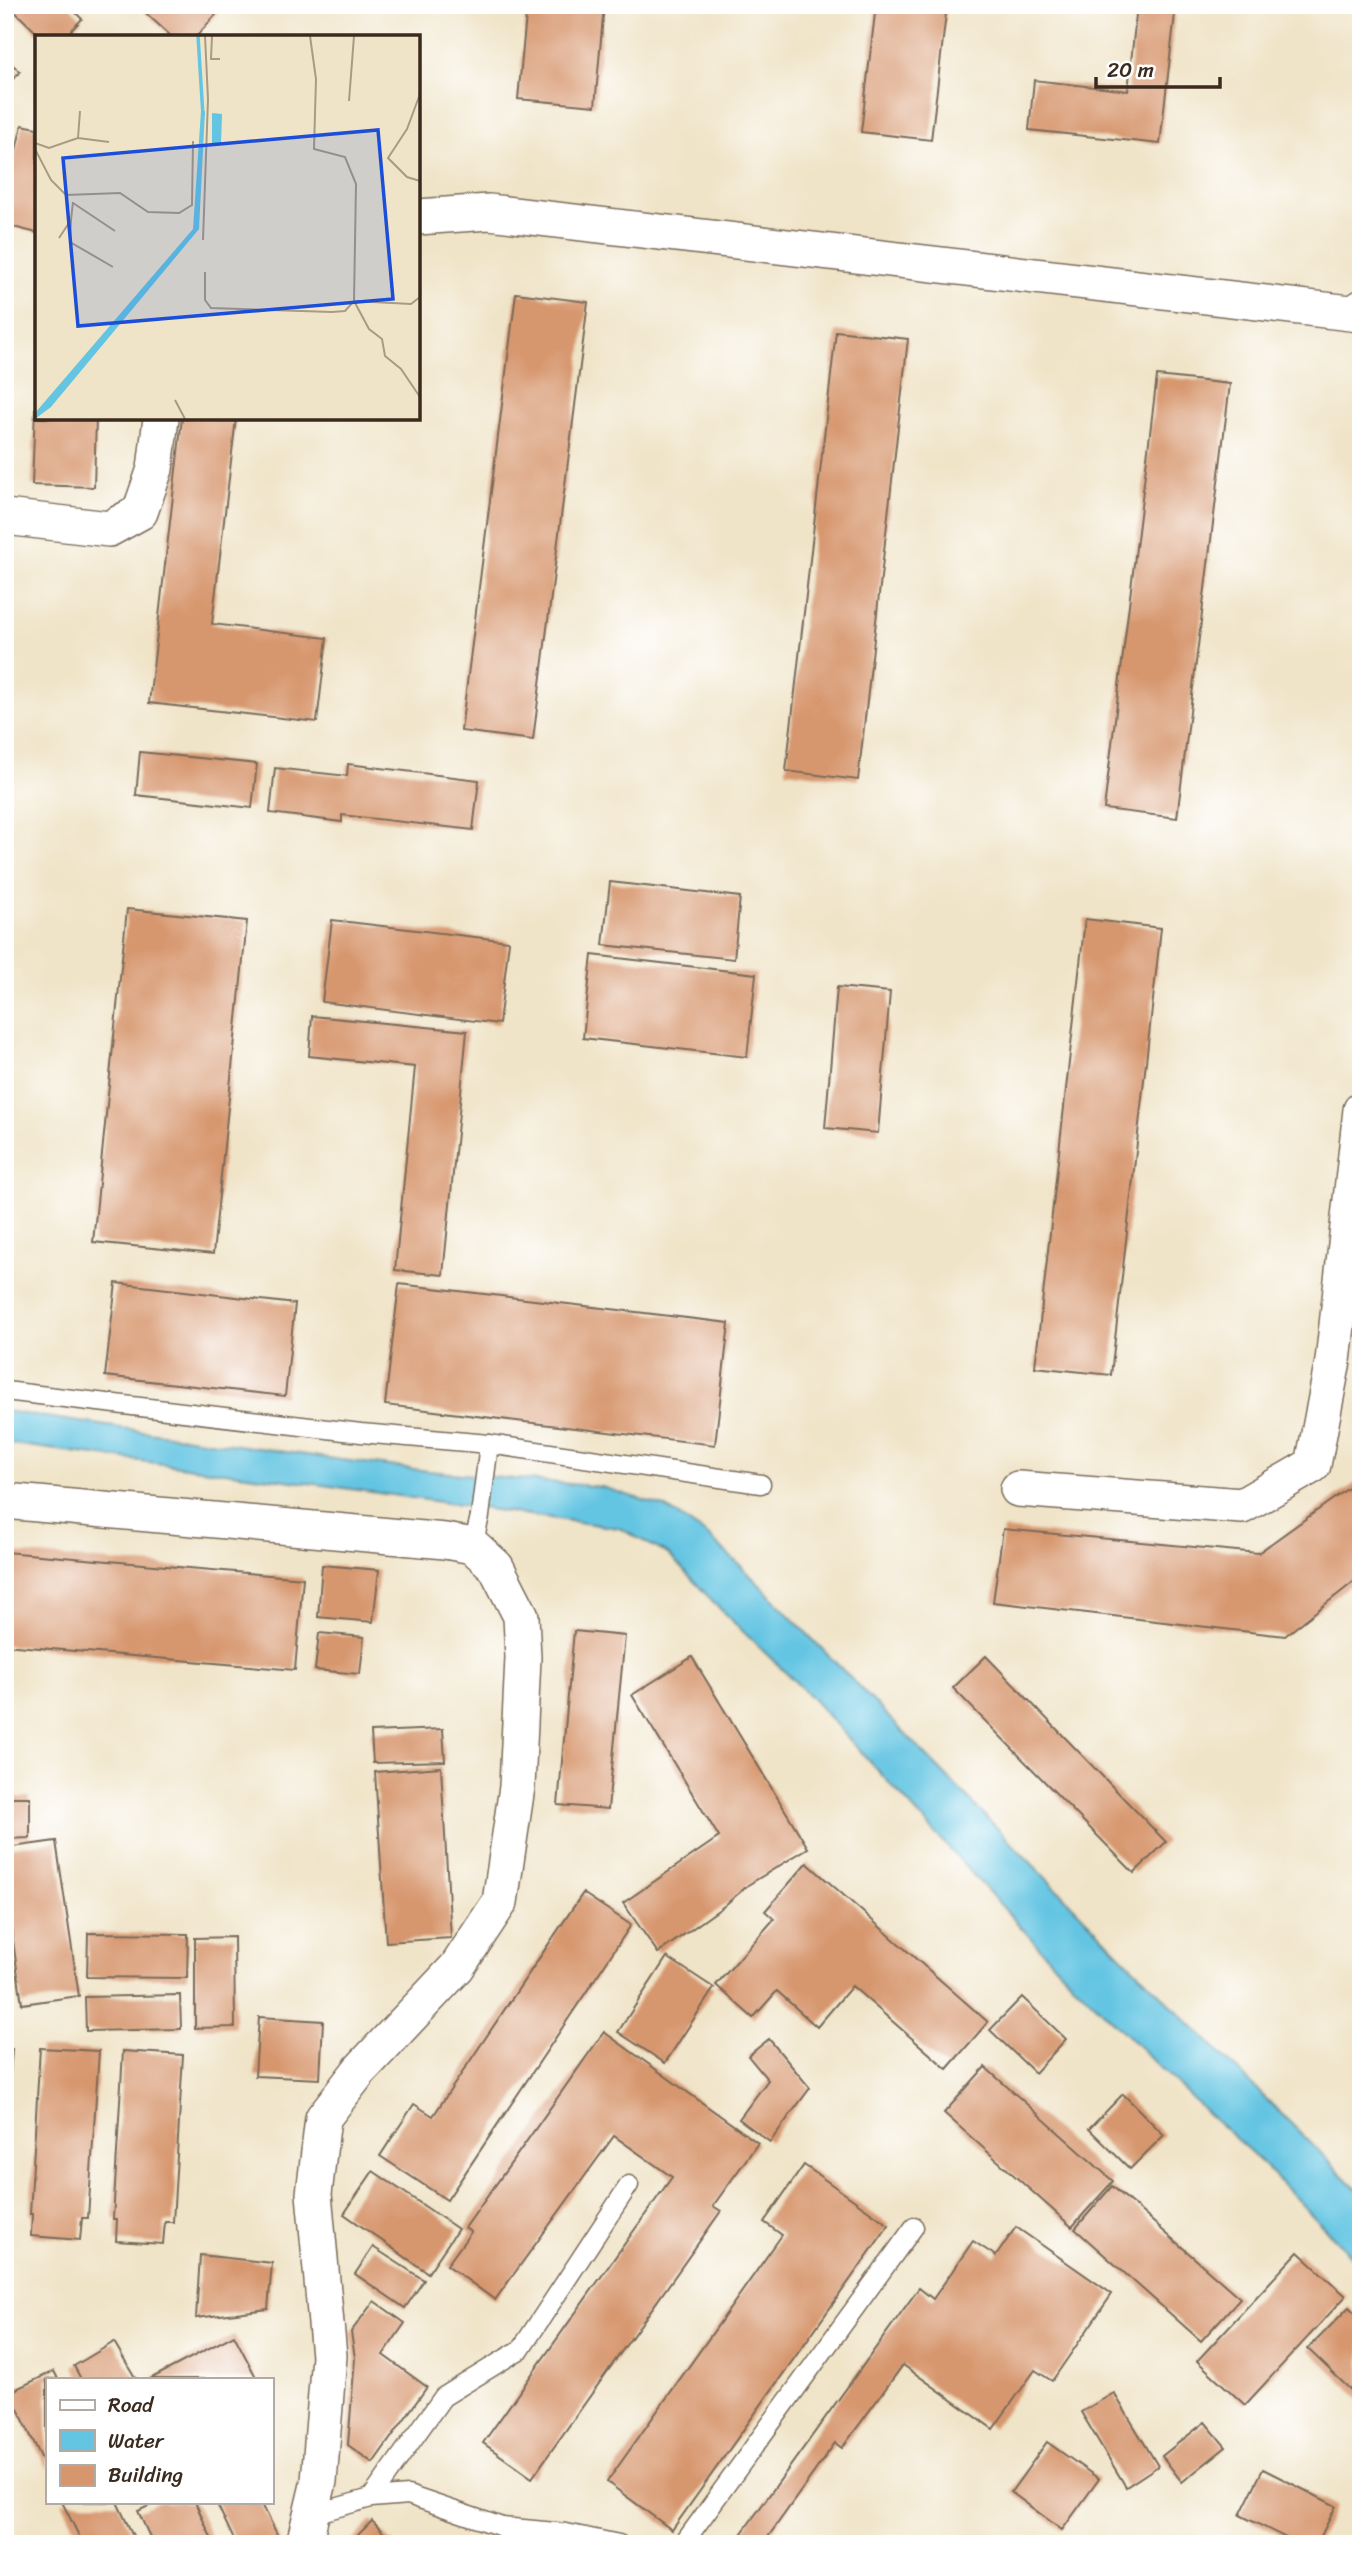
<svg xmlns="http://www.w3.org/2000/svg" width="1366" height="2549" font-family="Sriracha,sans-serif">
	<rect width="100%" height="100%" fill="#fff"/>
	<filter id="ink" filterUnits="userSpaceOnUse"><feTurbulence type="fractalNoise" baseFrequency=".0143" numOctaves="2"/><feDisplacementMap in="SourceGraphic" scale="14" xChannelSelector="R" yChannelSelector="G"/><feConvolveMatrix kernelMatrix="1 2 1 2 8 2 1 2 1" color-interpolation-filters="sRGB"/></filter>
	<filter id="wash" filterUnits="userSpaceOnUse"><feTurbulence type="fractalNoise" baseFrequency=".00686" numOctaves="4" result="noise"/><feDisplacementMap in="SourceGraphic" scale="28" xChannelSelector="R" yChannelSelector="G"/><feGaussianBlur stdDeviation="1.57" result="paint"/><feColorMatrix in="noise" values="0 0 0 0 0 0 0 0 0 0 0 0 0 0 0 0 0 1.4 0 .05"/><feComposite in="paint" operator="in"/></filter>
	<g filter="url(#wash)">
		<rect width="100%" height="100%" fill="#f0e4c8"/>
		<polygon fill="#64c5e2" stroke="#507880" stroke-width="2" points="5,1411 334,1459 429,1471 602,1487 665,1507 707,1535 744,1569 1125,1959 1361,2193 1361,2266 1252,2153 1211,2117 1060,1970 809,1695 727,1616 668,1554 619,1528 323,1485 5,1443"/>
		<g id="blocks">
			<g fill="#d7976e">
				<polygon points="8,5 68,5 82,19 65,37 41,37"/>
				<polygon points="137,5 215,5 220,10 196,37 172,37"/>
				<polygon points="527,5 604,5 595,106 518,99"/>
				<polygon points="876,5 947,5 931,140 861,132"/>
				<polygon points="1137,5 1176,5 1160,144 1029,130 1034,80 1128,91"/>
				<polygon points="5,57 20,72 5,87"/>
				<polygon points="22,125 37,128 37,233 5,225 5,195"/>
				<polygon points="516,293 588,302 533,740 461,731"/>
				<polygon points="836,331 908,339 858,780 786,771"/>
				<polygon points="1157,376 1230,384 1177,818 1104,809"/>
				<polygon points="35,409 37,409 37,418 96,418 94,487 32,485"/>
				<polygon points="182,418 236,418 212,624 327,638 317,722 149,703"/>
				<polygon points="140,752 257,764 252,808 136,795"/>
				<polygon points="348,764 479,780 473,830 342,815 342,822 270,813 275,768 347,776"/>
				<polygon points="610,882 740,897 734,959 603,945"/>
				<polygon points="127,909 247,921 213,1254 93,1242"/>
				<polygon points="1085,919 1161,928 1111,1375 1035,1367"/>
				<polygon points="332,920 509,941 499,1024 322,1002"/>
				<polygon points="592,955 756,974 747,1057 583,1038"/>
				<polygon points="837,987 890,992 878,1133 825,1128"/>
				<polygon points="312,1016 467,1031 443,1275 395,1270 415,1067 309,1056"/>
				<polygon points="116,1283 295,1304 285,1396 105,1376"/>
				<polygon points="399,1284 729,1323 715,1445 385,1405"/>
				<polygon points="1361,1479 1361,1576 1285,1636 993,1602 1003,1529 1258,1553"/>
				<polygon points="5,1552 303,1578 295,1670 5,1645"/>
				<polygon points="322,1565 379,1570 373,1622 318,1617"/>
				<polygon points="574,1631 625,1636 608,1809 558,1805"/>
				<polygon points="319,1633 364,1637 360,1674 315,1670"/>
				<polygon points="986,1656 1166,1842 1134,1873 953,1688"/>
				<polygon points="692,1657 808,1848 748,1885 724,1906 658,1953 623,1903 719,1837 632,1695"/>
				<polygon points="443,1729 445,1761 373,1763 371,1732"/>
				<polygon points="441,1767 451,1938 386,1942 375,1772"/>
				<polygon points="5,1797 30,1797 30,1838 5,1839"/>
				<polygon points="56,1841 79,1996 22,2004 5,1886 5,1848"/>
				<polygon points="807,1863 988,2022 947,2069 852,1986 817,2027 777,1991 753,2018 716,1985 774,1919 765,1911"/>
				<polygon points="583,1893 631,1925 447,2200 380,2156 414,2104 433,2116"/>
				<polygon points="88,1933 188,1934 187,1978 87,1977"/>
				<polygon points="234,1937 235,2027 195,2028 195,1938"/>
				<polygon points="667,1957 714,1988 665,2063 618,2032"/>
				<polygon points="180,1995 181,2029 86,2031 85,1997"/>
				<polygon points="1022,1997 1066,2039 1035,2073 990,2030"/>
				<polygon points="259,2017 323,2021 320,2079 255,2076"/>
				<polygon points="604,2032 758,2143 713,2206 721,2211 532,2478 483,2443 672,2177 614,2136 495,2300 447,2265 471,2232 465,2228"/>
				<polygon points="769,2039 810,2088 770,2142 739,2119 768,2080 748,2056"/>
				<polygon points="40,2048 99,2051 88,2218 82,2218 80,2240 31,2236 32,2214 30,2214"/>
				<polygon points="5,2049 12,2049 7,2114 5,2113"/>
				<polygon points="123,2051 183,2055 173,2222 165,2222 163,2244 116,2241 117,2219 113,2219"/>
				<polygon points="985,2067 1113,2181 1072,2227 944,2113"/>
				<polygon points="1123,2094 1164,2135 1130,2169 1089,2129"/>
				<polygon points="804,2165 889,2225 672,2530 607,2482 782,2235 764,2222"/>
				<polygon points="373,2171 458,2229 428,2273 344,2214"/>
				<polygon points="1112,2186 1240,2298 1201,2341 1075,2229"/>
				<polygon points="1016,2227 1112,2294 1052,2381 1035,2370 993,2429 903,2365 842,2448 835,2443 763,2544 734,2544 919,2288 933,2299 973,2241 996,2256"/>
				<polygon points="373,2247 424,2280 405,2308 355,2274"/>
				<polygon points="1298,2252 1346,2296 1245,2405 1197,2361"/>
				<polygon points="200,2255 272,2263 268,2309 196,2318"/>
				<polygon points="374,2301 405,2323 383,2355 427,2387 373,2463 348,2445 355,2358 351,2332"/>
				<polygon points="1349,2307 1361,2319 1361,2400 1308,2349"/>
				<polygon points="234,2335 257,2379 150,2379"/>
				<polygon points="114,2342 136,2379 81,2379 74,2366"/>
				<polygon points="54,2371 58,2379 47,2379 47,2470 10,2392"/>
				<polygon points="1114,2393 1158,2466 1126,2487 1081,2412"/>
				<polygon points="1205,2422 1226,2447 1182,2482 1162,2456"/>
				<polygon points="1047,2442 1099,2479 1062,2530 1011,2492"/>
				<polygon points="1263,2469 1336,2506 1317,2544 1298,2544 1240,2515"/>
				<polygon points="62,2502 117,2502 137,2544 83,2544"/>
				<polygon points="157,2502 195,2502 214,2544 153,2544 138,2511"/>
				<polygon points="216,2502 261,2502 280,2540 273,2544 236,2544"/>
				<polygon points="372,2521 394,2544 349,2544"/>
			</g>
		</g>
	</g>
	<g filter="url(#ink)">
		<use href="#blocks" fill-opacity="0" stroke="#7a6b5a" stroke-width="2"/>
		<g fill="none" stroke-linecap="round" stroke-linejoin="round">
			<g stroke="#7a6b5a" stroke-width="21">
				<g id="lane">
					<polyline points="5,1391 361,1433 489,1444 761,1484"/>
					<polyline points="473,1546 480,1516 489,1444"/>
					<polyline points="371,2498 443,2397 521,2349 629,2185"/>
					<polyline points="310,2515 371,2498 408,2495 502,2527 523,2544"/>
					<polyline points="502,2527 566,2533 619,2544"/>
					<polyline points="683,2544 914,2227"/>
				</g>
			</g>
			<g stroke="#7a6b5a" stroke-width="38">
				<g id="street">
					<polyline points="418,217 489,212 1359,314 1361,308"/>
					<polyline points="5,517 109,529 140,512 155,469 161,418"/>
					<polyline points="1018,1489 1242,1506 1313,1465 1333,1361 1361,1110"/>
					<polyline points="5,1501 445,1541 473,1546 496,1567 521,1616 523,1658 517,1787 500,1902 457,1967 360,2070 323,2118 314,2194 329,2356 319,2481 304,2544"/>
				</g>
			</g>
			<use href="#lane" stroke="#fff" stroke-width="18"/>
			<use href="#street" stroke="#fff" stroke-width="35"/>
		</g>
	</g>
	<g transform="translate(35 35)">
		<rect width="385" height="385" fill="#f0e4c8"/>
		<path d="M166 76H170L164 194 16 372 0 384V378L158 194ZM177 78 187 79 186 109H177Z" fill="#64c5e2"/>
		<path fill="none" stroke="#64c5e2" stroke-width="3.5" d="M163 1 168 81"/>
		<path fill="none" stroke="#a89a84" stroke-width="2" d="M177 1 176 24H185M275 1 281 44 279 114 310 122 321 149 319 266 376 269 385 262M385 59 372 94 353 123 372 142 385 146M314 66 319 1M43 103 74 107M0 108 14 113 43 103 45 76M0 114 16 145 31 160 85 158 113 177 144 178 157 170 158 106M38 168 80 196M36 185 35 207 78 232M24 203 36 185 38 167M168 205 173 64 170 1M170 237V265L176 273 297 277 310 276 319 266 334 294 347 304 350 321 366 334 385 362M140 365 150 384"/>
		<path fill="#1d4ed8" fill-opacity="0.15" stroke="#1d4ed8" stroke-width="3.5" d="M343 95 358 264 43 291 28 123Z"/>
		<rect width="385" height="385" fill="none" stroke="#3b2a1e" stroke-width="3.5"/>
	</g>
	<rect width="1366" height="2549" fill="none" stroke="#fff" stroke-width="28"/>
	<rect x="46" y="2378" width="228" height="126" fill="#ffffff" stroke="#b1aaa5" stroke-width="2"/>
	<rect x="60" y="2400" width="35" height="10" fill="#ffffff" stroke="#b1aaa5" stroke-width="2"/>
	<text x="108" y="2412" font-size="21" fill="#3b2a1e">Road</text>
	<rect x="60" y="2430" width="35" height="21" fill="#64c5e2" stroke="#b1aaa5" stroke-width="2"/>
	<text x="108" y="2448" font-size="21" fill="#3b2a1e">Water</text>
	<rect x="60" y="2465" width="35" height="21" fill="#d7976e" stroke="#b1aaa5" stroke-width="2"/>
	<text x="108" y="2482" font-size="21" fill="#3b2a1e">Building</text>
	<path d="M1096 77v10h124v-10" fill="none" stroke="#3b2a1e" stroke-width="3.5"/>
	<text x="1107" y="77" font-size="21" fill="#3b2a1e" stroke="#ffffff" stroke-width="5" paint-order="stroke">20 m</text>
</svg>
